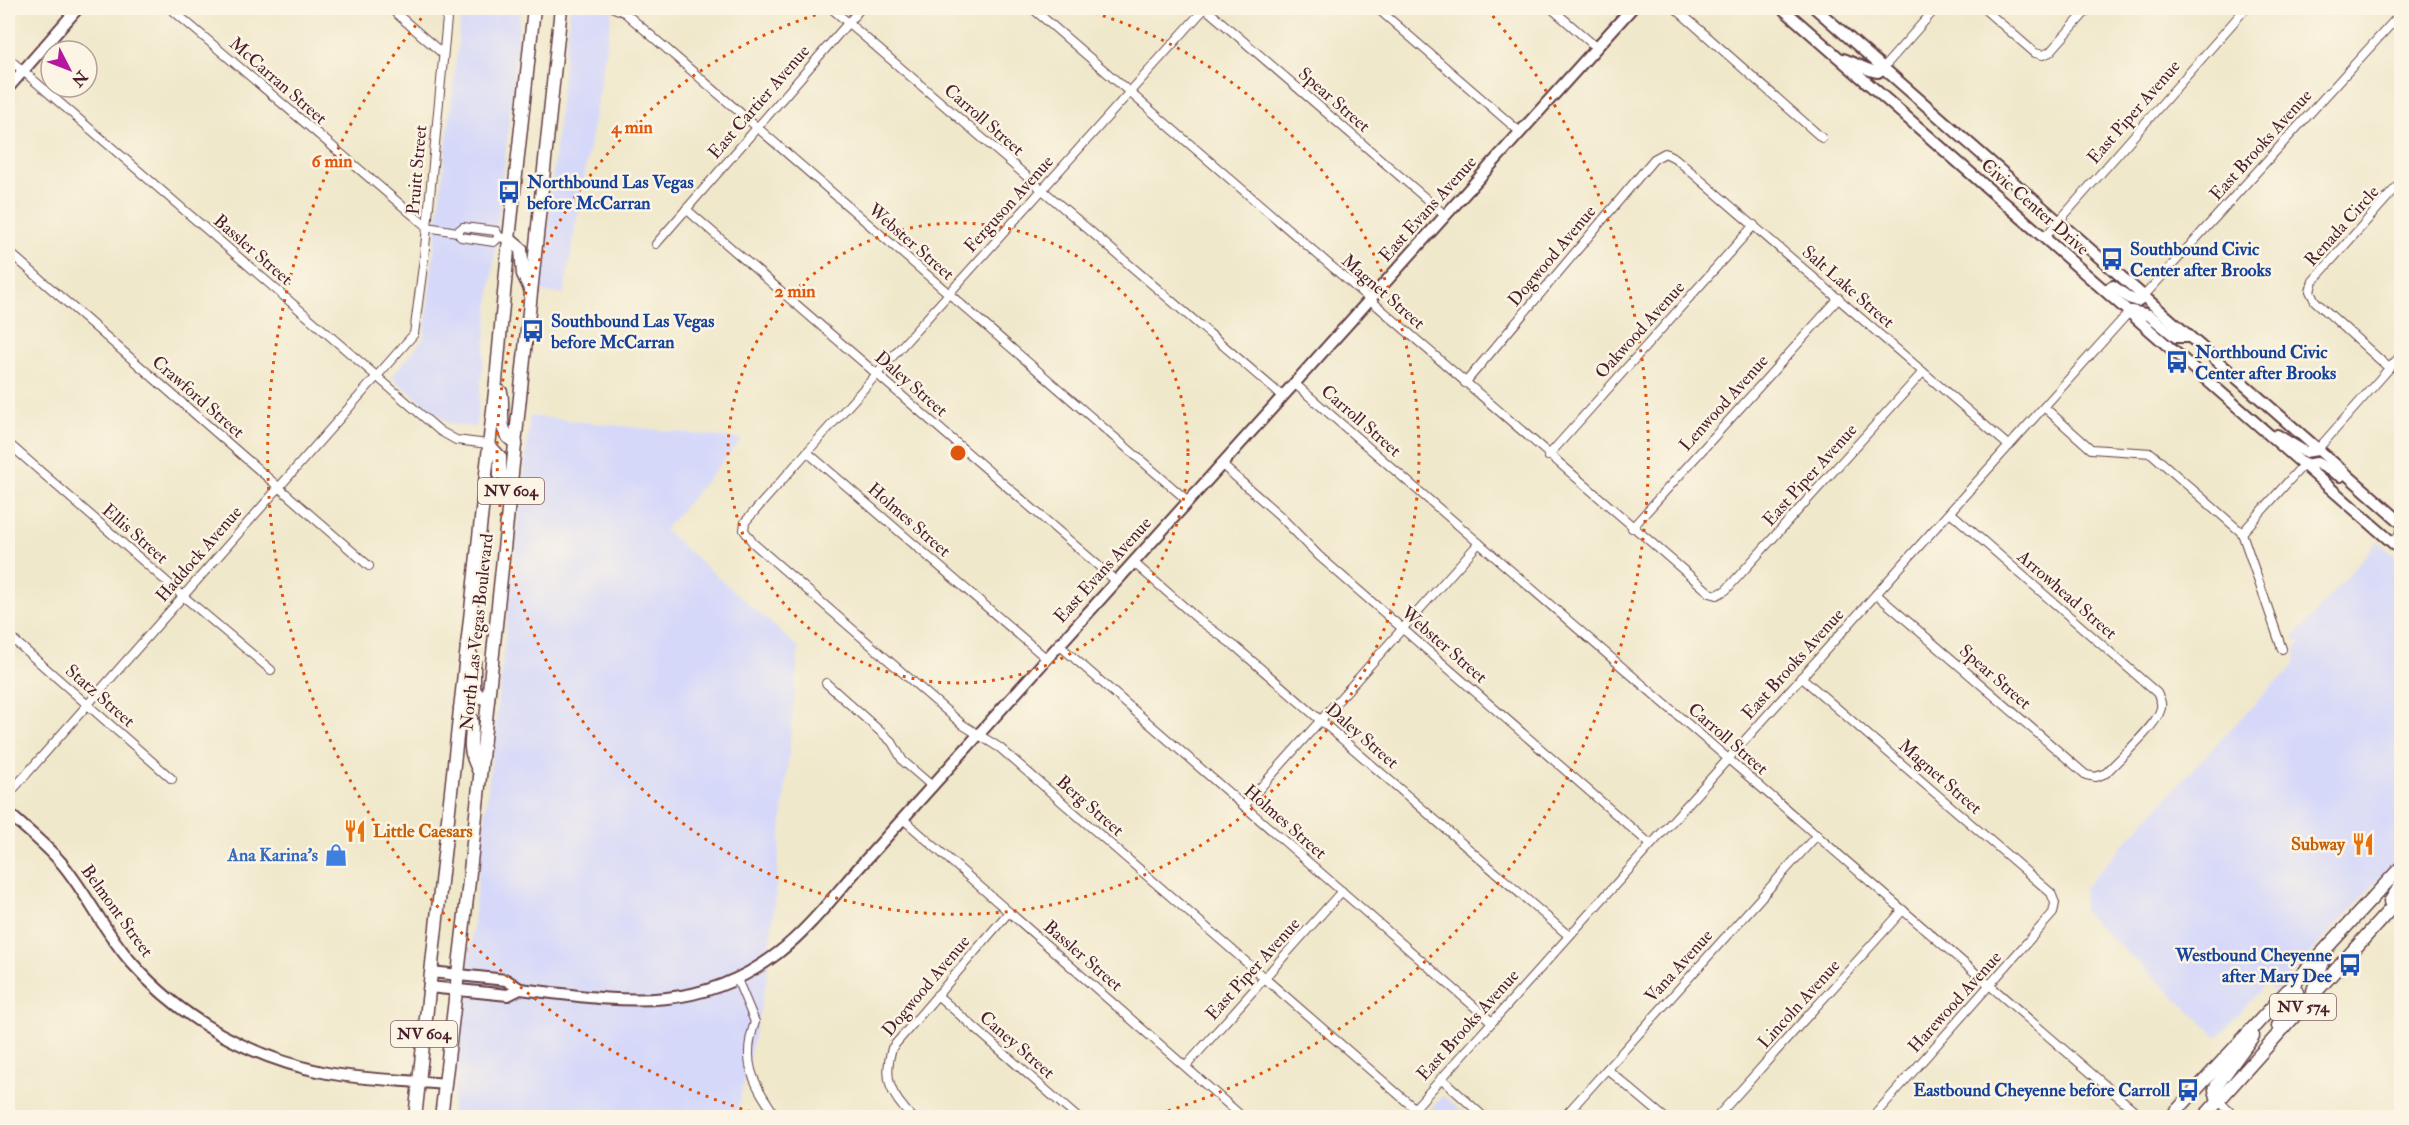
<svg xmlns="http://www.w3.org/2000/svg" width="2409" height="1125" font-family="'IM FELL Double Pica',serif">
	<rect width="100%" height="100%" fill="#fcf5e5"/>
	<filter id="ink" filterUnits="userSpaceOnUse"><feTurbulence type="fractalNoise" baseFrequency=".0167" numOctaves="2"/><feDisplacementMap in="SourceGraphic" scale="12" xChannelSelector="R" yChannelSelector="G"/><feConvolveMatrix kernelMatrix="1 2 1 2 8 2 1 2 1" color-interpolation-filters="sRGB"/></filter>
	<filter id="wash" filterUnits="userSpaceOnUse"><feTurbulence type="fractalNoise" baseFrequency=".008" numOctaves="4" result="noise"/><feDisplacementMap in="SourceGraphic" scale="24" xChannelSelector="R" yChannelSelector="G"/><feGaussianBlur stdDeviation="1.35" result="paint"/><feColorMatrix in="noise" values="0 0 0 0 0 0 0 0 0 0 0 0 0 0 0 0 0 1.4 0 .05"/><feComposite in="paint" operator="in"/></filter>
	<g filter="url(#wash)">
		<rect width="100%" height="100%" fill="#f0e8cb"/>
		<g fill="#d6d8f9">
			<polygon points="462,8 521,8 476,428 448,423 391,377 424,338"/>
			<polygon points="570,8 613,8 564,294 540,292"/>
			<polygon points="530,416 742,439 664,530 799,648 767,978 736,1117 451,1118"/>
			<polygon points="2378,541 2401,562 2401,855 2275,992 2266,984 2218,1037 2083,912 2084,888 2201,760 2274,684 2289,672 2294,664 2296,647 2301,643 2293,638"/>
			<polygon points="1443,1096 1468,1117 1423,1117"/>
		</g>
	</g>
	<g filter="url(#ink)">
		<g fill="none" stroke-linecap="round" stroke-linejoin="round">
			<g stroke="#633d43" stroke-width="10">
				<g id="street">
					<polyline points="170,8 427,227 457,232 461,237 494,242 499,237"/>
					<polyline points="390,8 443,54"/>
					<polyline points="614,8 624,12 1188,501"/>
					<polyline points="831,8 1282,396"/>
					<polyline points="1032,8 1710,593 1717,595 1726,590 1923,372"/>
					<polyline points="1205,8 807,452 745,522 744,530 753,543 963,725 1000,748 1414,1108"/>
					<polyline points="1205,8 1445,215"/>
					<polyline points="1377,8 1520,132"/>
					<polyline points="1551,8 1596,47"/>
					<polyline points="1675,8 1822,138"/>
					<polyline points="1983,8 2035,53 2043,55 2050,52 2089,8"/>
					<polyline points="8,58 440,431 456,440 488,444"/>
					<polyline points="1884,67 1936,8"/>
					<polyline points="686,209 1116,581"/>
					<polyline points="457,232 463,227 496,231 499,237 504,238"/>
					<polyline points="2045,237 2246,8"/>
					<polyline points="656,244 861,8"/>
					<polyline points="8,251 369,566"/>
					<polyline points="2143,297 2402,12"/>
					<polyline points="2389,368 2315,301 2310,291 2313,281 2402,181"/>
					<polyline points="1294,383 2143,1118"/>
					<polyline points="1465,383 1654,159 1665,153 1675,158 2009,446"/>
					<polyline points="2044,407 2091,449 2151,453 2242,533 2282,649"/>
					<polyline points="8,443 183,596 271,670"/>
					<polyline points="2317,450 2402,354"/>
					<polyline points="807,452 1047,659"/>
					<polyline points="1548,456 1754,225"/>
					<polyline points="1221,464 1279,515 1319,556 1650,844"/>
					<polyline points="1632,528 1839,298"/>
					<polyline points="2242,533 2303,465"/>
					<polyline points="2394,544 2402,528"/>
					<polyline points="1133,562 1199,620 1236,647 1569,936"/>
					<path d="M1876 594 2086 775 2096 777 2106 773C2119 759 2155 727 2160 711 2163 704 2160 699 2157 693L1950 512"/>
					<polyline points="8,635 172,779"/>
					<polyline points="1059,645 1492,1022"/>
					<polyline points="1801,677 2051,893 2055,903 2053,913 1872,1118"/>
					<polyline points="826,683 892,742 903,761 932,786"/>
					<polyline points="8,795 414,334 424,258 448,8"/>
					<polyline points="1244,806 1479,543"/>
					<polyline points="903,819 1238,1113 1240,1118"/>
					<path d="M737 979 755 1022C740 1064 754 1083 777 1118"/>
					<polyline points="937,995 1078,1118"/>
					<polyline points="1186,1066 1342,891"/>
					<polyline points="1607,1069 1665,1118"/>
					<polyline points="1441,1078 1485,1118"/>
					<polyline points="2218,1100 2236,1118"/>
					<path d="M913 1118C890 1095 883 1079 892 1048L1009 912"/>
					<polyline points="1406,1118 2130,311"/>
					<polyline points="1563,1118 1817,835"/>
					<polyline points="1716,1118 1903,910"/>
				</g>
			</g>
			<g stroke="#633d43" stroke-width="14">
				<g id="secondary">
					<polyline points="1782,8 2402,551"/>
					<polyline points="1815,8 2402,523"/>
					<path d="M1843 59C1853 62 1870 72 1878 72L1884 67"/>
					<polyline points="8,88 78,8"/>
					<polyline points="2106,290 2113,286 2129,298 2137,301 2143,297"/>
					<polyline points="2131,311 2149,315 2176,337 2188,337"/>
					<polyline points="2277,435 2305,452 2317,450"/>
					<polyline points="2303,465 2317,463 2340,476"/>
					<path d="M8 813C27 830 48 846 64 866 89 897 105 933 132 963 183 1021 252 1058 327 1073 365 1080 406 1080 445 1084"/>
					<path d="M431 972 506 980 520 989C615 1000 696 1017 778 953 810 928 836 893 863 863L1632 8"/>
					<polyline points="429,987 508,995 520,989"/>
				</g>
			</g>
			<g stroke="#633d43" stroke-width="15">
				<g id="primary">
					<polyline points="509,239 521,249 523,274 531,291"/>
					<path d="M501 392C505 411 495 432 516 443"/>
					<polyline points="488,444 500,457 500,486 510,498"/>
					<polyline points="467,646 474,662 474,690 480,697 488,699"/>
					<path d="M460 708C478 712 470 734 471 747 471 756 476 764 479 772"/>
					<polyline points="2390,902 2402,883"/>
					<polyline points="2313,991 2326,953"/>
					<polyline points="2278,1026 2297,992 2293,985"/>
					<polyline points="2218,1100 2215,1090 2217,1085 2253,1036"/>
					<polyline points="415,1118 495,392 509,239 534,8"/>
					<polyline points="441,1118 469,881 561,8"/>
					<polyline points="2170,1118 2402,866"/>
					<polyline points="2203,1118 2402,896"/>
				</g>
			</g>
			<use href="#street" stroke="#fff" stroke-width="8"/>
			<use href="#secondary" stroke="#fff" stroke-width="10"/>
			<use href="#primary" stroke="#fff" stroke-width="12"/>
		</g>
	</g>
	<g fill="none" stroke="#e0560e" stroke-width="3" stroke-dasharray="3 6">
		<circle cx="958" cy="453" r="230"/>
		<path d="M1077 8A461 461 0 1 1 839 8"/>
		<path d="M768 1117A691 691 0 0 1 429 9M1487 9A691 691 0 0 1 1148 1117"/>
	</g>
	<defs>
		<g id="bus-bare" transform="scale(1.8)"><path d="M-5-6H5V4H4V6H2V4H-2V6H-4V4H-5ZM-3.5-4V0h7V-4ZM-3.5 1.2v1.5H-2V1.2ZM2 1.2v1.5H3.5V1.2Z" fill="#1a4fb4" stroke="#fcf5e5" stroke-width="2.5" paint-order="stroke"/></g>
		<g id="restaurant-bare" transform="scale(1.8)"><path d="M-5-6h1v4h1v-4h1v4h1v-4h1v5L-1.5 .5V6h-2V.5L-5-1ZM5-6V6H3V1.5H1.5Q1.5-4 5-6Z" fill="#e8710a" stroke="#fcf5e5" stroke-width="2.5" paint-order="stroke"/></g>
		<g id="shop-bare" transform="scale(1.8)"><path d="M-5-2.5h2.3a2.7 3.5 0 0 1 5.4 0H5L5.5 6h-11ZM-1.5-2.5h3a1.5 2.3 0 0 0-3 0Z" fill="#3f7fe0" stroke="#fcf5e5" stroke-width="2.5" paint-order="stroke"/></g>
	</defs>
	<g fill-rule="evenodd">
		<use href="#bus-bare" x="509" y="192"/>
		<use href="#bus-bare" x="2112" y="259"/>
		<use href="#bus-bare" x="533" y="331"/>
		<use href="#bus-bare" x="2177" y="362"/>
		<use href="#restaurant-bare" x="355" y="831"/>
		<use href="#restaurant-bare" x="2363" y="844"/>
		<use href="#shop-bare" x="336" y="855"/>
		<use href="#bus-bare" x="2350" y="965"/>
		<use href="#bus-bare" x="2188" y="1090"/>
	</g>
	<g text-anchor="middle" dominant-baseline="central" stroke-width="5" stroke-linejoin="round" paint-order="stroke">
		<g fill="#fcf5e5" stroke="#7f5f63" stroke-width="1.5">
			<rect x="478" y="478" width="66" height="26" rx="4.5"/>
			<rect x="2270" y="994" width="66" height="26" rx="4.5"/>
			<rect x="391" y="1021" width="66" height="26" rx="4.5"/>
		</g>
		<g font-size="16" font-weight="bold" fill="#4a1f2b">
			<text x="511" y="491">NV 604</text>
			<text x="2303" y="1007">NV 574</text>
			<text x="424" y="1034">NV 604</text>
		</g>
		<g font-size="18" fill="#4a1f2b" stroke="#fcf5e5">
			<text transform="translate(278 81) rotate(41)">McCarran Street</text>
			<text transform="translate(1334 100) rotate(41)">Spear Street</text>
			<text transform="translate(759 102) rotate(-49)">East Cartier Avenue</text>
			<text transform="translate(2134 112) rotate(-49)">East Piper Avenue</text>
			<text transform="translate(984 120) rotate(41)">Carroll Street</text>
			<text transform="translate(2261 145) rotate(-48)">East Brooks Avenue</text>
			<text transform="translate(417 170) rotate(-85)">Pruitt Street</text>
			<text transform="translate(1009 204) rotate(-48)">Ferguson Avenue</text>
			<text transform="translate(2035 207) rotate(41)">Civic Center Drive</text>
			<text transform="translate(1428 209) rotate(-48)">East Evans Avenue</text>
			<text transform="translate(2342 226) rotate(-48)">Renada Circle</text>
			<text transform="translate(911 242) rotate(41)">Webster Street</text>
			<text transform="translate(253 250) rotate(41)">Bassler Street</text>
			<text transform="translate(1552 256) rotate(-50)">Dogwood Avenue</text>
			<text transform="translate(1848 287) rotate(41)">Salt Lake Street</text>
			<text transform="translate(1383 292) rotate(41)">Magnet Street</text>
			<text transform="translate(1640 330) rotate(-48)">Oakwood Avenue</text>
			<text transform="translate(911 384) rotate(41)">Daley Street</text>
			<text transform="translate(198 397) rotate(41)">Crawford Street</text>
			<text transform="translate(1724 403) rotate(-48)">Lenwood Avenue</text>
			<text transform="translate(1361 421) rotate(41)">Carroll Street</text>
			<text transform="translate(1810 475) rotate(-48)">East Piper Avenue</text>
			<text transform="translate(909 520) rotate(41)">Holmes Street</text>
			<text transform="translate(135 534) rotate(41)">Ellis Street</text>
			<text transform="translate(199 554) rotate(-49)">Haddock Avenue</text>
			<text transform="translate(1103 570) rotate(-48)">East Evans Avenue</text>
			<text transform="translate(2067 595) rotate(41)">Arrowhead Street</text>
			<text transform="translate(477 632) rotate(-84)">North Las Vegas Boulevard</text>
			<text transform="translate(1444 645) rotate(41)">Webster Street</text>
			<text transform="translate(1793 664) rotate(-48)">East Brooks Avenue</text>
			<text transform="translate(1995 677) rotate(41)">Spear Street</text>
			<text transform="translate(100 696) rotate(41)">Statz Street</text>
			<text transform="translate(1362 736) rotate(41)">Daley Street</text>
			<text transform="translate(1728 739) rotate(41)">Carroll Street</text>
			<text transform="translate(1940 777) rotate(41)">Magnet Street</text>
			<text transform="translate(1090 806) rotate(41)">Berg Street</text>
			<text transform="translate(1285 822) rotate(41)">Holmes Street</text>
			<text transform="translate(117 911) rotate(54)">Belmont Street</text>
			<text transform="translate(1083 956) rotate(41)">Bassler Street</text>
			<text transform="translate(1679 966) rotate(-48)">Vana Avenue</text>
			<text transform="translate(1253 969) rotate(-48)">East Piper Avenue</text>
			<text transform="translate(926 986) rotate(-50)">Dogwood Avenue</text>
			<text transform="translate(1955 1002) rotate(-48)">Harewood Avenue</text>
			<text transform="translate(1799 1004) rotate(-48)">Lincoln Avenue</text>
			<text transform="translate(1468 1025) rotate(-48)">East Brooks Avenue</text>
			<text transform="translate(1017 1045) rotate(41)">Caney Street</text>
		</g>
		<g font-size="18" font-weight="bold" fill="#164399" stroke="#fcf5e5" text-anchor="start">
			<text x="527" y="182">Northbound Las Vegas<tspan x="527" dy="21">before McCarran</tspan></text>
			<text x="2130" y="249">Southbound Civic<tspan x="2130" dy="21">Center after Brooks</tspan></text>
			<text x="551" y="321">Southbound Las Vegas<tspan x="551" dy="21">before McCarran</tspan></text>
			<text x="2195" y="352">Northbound Civic<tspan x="2195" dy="21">Center after Brooks</tspan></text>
			<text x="2332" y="955" text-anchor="end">Westbound Cheyenne<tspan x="2332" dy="21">after Mary Dee</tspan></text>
			<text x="2170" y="1090" text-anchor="end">Eastbound Cheyenne before Carroll</text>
		</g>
		<g font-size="18" font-weight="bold" fill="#c56008" stroke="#fcf5e5" text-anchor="start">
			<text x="373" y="831">Little Caesars</text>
			<text x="2345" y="844" text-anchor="end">Subway</text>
		</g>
		<g font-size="18" font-weight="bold" fill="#366cbe" stroke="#fcf5e5" text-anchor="end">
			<text x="318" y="855">Ana Karina's</text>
		</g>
	</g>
	<circle cx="958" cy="453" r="9" fill="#e0560e" stroke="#fcf5e5" stroke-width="3"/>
	<g font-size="18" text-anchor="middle" font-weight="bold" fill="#e0560e" stroke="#fcf5e5" stroke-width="5" stroke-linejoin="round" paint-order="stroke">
		<text x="632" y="133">4 min</text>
		<text x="332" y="167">6 min</text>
		<text x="795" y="297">2 min</text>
	</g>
	<rect width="2409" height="1125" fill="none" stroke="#fcf5e5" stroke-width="30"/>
	<g transform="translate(69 69) rotate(132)"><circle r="28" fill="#fcf5e5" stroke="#b59f9b" stroke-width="1.5"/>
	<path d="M0-4.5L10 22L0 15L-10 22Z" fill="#b5179e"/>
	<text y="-9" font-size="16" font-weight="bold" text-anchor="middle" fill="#4a1f2b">N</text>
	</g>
</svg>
